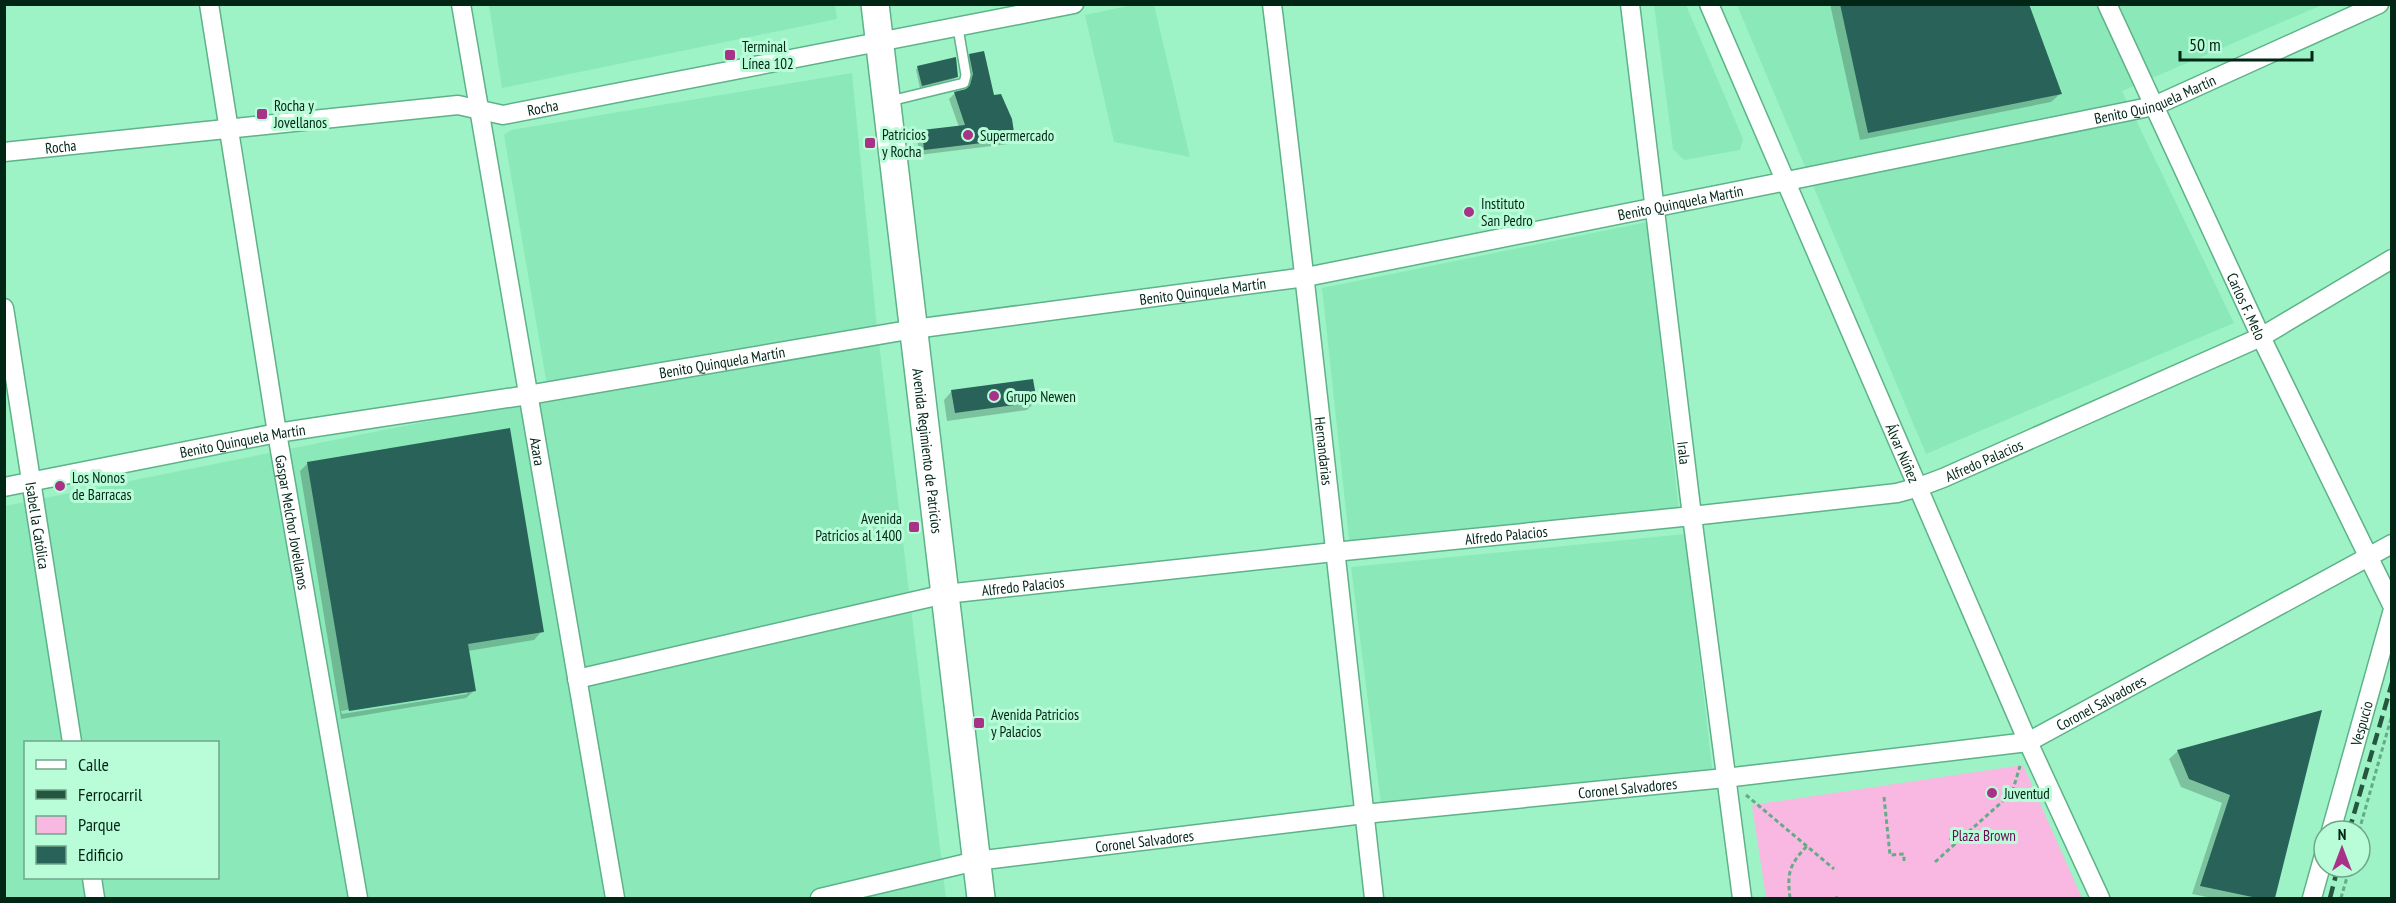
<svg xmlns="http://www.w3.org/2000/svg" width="2396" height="903" font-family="'PT Sans Narrow',sans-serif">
	<rect width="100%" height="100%" fill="#9df3c6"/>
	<g fill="#8be9b9" fill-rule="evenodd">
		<polygon points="835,4 837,19 502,88 489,5"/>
		<polygon points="1137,4 1154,5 1190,157 1114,142 1085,15"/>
		<polygon points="1654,5 1686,5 1743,139 1740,150 1684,160 1673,149"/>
		<polygon points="1737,5 2322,5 2122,91 2234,323 1926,454"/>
		<path d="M852 73 876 318 946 898H5V506L549 397 504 135 511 130ZM26 742H218V878H26Z"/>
		<polygon points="1647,222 1679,511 1350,548 1322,288"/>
		<polygon points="1685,534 1713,775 1382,812 1351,567"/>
	</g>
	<polygon fill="#f8b8e1" points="2023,765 2082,898 1766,898 1752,805"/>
	<g fill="#0003" fill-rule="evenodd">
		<polygon points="1830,4 2028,4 2060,94 2051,102 1860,140"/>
		<polygon points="970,55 1013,139 1008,144 919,155 917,137 922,131 959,127 949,99 954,94 966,91 968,81 964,61"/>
		<polygon points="918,67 957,77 954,79 920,88 916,70"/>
		<polygon points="952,391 1035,402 1027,410 947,421 944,400"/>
		<path d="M308 463 542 631 534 640 468 651 475 690 466 698 341 719 300 471ZM467 691V694L342 714 341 711Z"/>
		<polygon points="2320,712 2274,898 2212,898 2192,894 2222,803 2181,787 2169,759 2178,751"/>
	</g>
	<g fill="#286258">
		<polygon points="1840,4 2029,4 2062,94 1868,133"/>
		<polygon points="984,51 994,95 1001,94 1012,119 1015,139 924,150 922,130 965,125 954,92 966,89 970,85 973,74 969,54"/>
		<polygon points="956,57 958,77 922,86 917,66"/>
		<polygon points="1033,379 1037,402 955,413 951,390"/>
		<polygon points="510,428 544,632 468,644 476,691 349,711 307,462"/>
		<polygon points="2322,710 2275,898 2257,898 2200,886 2230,795 2189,779 2177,750"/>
	</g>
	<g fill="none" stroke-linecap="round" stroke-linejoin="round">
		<g stroke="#5eb288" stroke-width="12">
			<polyline id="lane" points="890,101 964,83 966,75 958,28"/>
		</g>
		<g stroke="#5eb288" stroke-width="21">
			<g id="street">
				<path id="s1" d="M209 4 277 433 358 898"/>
				<path id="s2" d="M461 4 615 898"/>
				<path id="s3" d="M1272 4C1309 302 1340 600 1374 898"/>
				<path id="s4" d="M1630 4 1692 516 1742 898"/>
				<path id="s5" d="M1709 4 2028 742 2100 898"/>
				<path id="s6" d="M2107 4 2261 337 2392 605"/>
				<path id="s7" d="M4 152 458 105 503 115 1074 4"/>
				<path id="s8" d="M4 308 72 742"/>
				<path id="s9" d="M4 487 277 433 528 395 914 329 1306 277 1787 181 2154 106 2379 4"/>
				<path id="s10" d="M577 679 945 594 1334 552 1692 516 1897 493 1919 487 1943 478 2261 337 2392 259"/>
				<path id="s11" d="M2331 831 2392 613"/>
				<polyline points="92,878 95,898"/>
				<path id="s12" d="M820 898 976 861 1364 814 1725 778 2028 742 2392 544"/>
				<polyline points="2312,898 2324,855"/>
			</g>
		</g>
		<g stroke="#5eb288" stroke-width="30">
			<g id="secondary">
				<path id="s13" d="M875 4 981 898"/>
			</g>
		</g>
		<g stroke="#66ab88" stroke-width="3" stroke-dasharray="4.5 3" stroke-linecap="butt">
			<polyline points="1746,795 1834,869"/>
			<polyline points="1884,797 1890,855 1904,854 1904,861"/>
			<polyline points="2359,831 2392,715"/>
			<polyline points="1950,838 1955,845"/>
			<polyline points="1935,862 2012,793 2020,766"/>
			<path d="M1790 898C1787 873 1789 865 1807 846"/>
			<polyline points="1835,898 1838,898"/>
			<polyline points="2341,898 2350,867"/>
		</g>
		<use href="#lane" stroke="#fff" stroke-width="9"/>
		<use href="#street" stroke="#fff" stroke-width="18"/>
		<use href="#secondary" stroke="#fff" stroke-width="27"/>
		<g stroke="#26563f" stroke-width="4.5" stroke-dasharray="12 6" stroke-linecap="butt">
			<polyline points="2349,831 2392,683"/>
			<polyline points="2330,898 2338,867"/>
		</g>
	</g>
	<g fill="#a93289" stroke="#b9fcd8" stroke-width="2">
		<rect x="724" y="49" width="12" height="12" rx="3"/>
		<rect x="256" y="108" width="12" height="12" rx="3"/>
		<circle cx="968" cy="135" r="6"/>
		<rect x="864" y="137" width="12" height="12" rx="3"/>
		<circle cx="1469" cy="212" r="6"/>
		<circle cx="994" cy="396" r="6"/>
		<circle cx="60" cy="486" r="6"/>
		<rect x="908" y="521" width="12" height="12" rx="3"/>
		<rect x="973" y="717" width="12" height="12" rx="3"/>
		<circle cx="1992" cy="793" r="6"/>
	</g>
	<g text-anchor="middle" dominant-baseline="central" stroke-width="6" stroke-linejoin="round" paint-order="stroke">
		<g font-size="15" fill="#012616" stroke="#b9fcd8" text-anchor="start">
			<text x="742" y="46">Terminal<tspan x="742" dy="17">Línea 102</tspan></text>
			<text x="274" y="105">Rocha y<tspan x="274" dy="17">Jovellanos</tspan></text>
			<text x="882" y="134">Patricios<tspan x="882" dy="17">y Rocha</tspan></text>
			<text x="980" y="135">Supermercado</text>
			<text x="1481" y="203">Instituto<tspan x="1481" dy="17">San Pedro</tspan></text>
			<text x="1006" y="396">Grupo Newen</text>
			<text x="72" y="477">Los Nonos<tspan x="72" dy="17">de Barracas</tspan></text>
			<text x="902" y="518" text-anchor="end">Avenida<tspan x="902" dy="17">Patricios al 1400</tspan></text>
			<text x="991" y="714">Avenida Patricios<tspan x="991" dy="17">y Palacios</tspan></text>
			<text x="2004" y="793">Juventud</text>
		</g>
		<g font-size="15" fill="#012616" stroke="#b9fcd8">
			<text stroke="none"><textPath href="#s9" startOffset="2187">Benito Quinquela Martín</textPath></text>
			<text stroke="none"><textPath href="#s7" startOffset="543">Rocha</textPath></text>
			<text stroke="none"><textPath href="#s7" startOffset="57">Rocha</textPath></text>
			<text stroke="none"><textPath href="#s9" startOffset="1701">Benito Quinquela Martín</textPath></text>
			<text stroke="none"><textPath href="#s9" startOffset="1215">Benito Quinquela Martín</textPath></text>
			<text stroke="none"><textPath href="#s6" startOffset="333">Carlos F. Melo</textPath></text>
			<text stroke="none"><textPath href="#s9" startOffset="729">Benito Quinquela Martín</textPath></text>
			<text stroke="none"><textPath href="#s9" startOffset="243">Benito Quinquela Martín</textPath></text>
			<text stroke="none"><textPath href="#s13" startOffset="450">Avenida Regimiento de Patricios</textPath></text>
			<text stroke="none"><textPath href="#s3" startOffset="450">Hernandarias</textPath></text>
			<text stroke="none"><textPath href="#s2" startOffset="454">Azara</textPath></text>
			<text stroke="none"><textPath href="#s4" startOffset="452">Irala</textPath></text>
			<text stroke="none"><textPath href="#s5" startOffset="489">Álvar Núñez</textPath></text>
			<text stroke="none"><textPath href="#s10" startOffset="1428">Alfredo Palacios</textPath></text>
			<text stroke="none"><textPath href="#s1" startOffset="525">Gaspar Melchor Jovellanos</textPath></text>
			<text stroke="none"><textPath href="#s8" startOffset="220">Isabel la Católica</textPath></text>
			<text stroke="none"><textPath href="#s10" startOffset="942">Alfredo Palacios</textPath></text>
			<text stroke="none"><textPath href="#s10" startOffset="456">Alfredo Palacios</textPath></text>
			<text stroke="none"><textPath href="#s12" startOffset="1302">Coronel Salvadores</textPath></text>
			<text stroke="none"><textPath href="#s11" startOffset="112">Vespucio</textPath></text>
			<text stroke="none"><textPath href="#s12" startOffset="816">Coronel Salvadores</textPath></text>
			<text stroke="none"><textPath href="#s12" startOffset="330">Coronel Salvadores</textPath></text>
		</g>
		<g font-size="15" fill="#6c0955" stroke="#b9fcd8">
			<text x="1984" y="835">Plaza Brown</text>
		</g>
	</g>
	<rect width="2396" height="903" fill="none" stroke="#012616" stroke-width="12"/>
	<rect x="24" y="741" width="195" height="138" fill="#b9fcd8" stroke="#6fa68a" stroke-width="1.5"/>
	<rect x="36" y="760" width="30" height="9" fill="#ffffff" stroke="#6fa68a" stroke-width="1.5"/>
	<text x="78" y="771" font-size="18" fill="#012616">Calle</text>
	<rect x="36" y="790" width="30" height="9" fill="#26563f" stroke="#6fa68a" stroke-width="1.5"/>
	<text x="78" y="801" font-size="18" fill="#012616">Ferrocarril</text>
	<rect x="36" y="816" width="30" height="18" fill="#f8b8e1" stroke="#6fa68a" stroke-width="1.5"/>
	<text x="78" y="831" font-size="18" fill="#012616">Parque</text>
	<rect x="36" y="846" width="30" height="18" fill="#286258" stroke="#6fa68a" stroke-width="1.5"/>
	<text x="78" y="861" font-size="18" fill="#012616">Edificio</text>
	<g transform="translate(2342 849)"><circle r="28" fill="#b9fcd8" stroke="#6fa68a" stroke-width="1.5"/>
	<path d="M0-4.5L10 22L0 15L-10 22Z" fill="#a93289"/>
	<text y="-9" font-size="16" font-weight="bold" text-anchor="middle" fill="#012616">N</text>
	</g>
	<path d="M2180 51v9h132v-9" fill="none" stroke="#012616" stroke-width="3"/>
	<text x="2189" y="51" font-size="18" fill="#012616" stroke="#b9fcd8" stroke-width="4.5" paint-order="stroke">50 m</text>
</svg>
